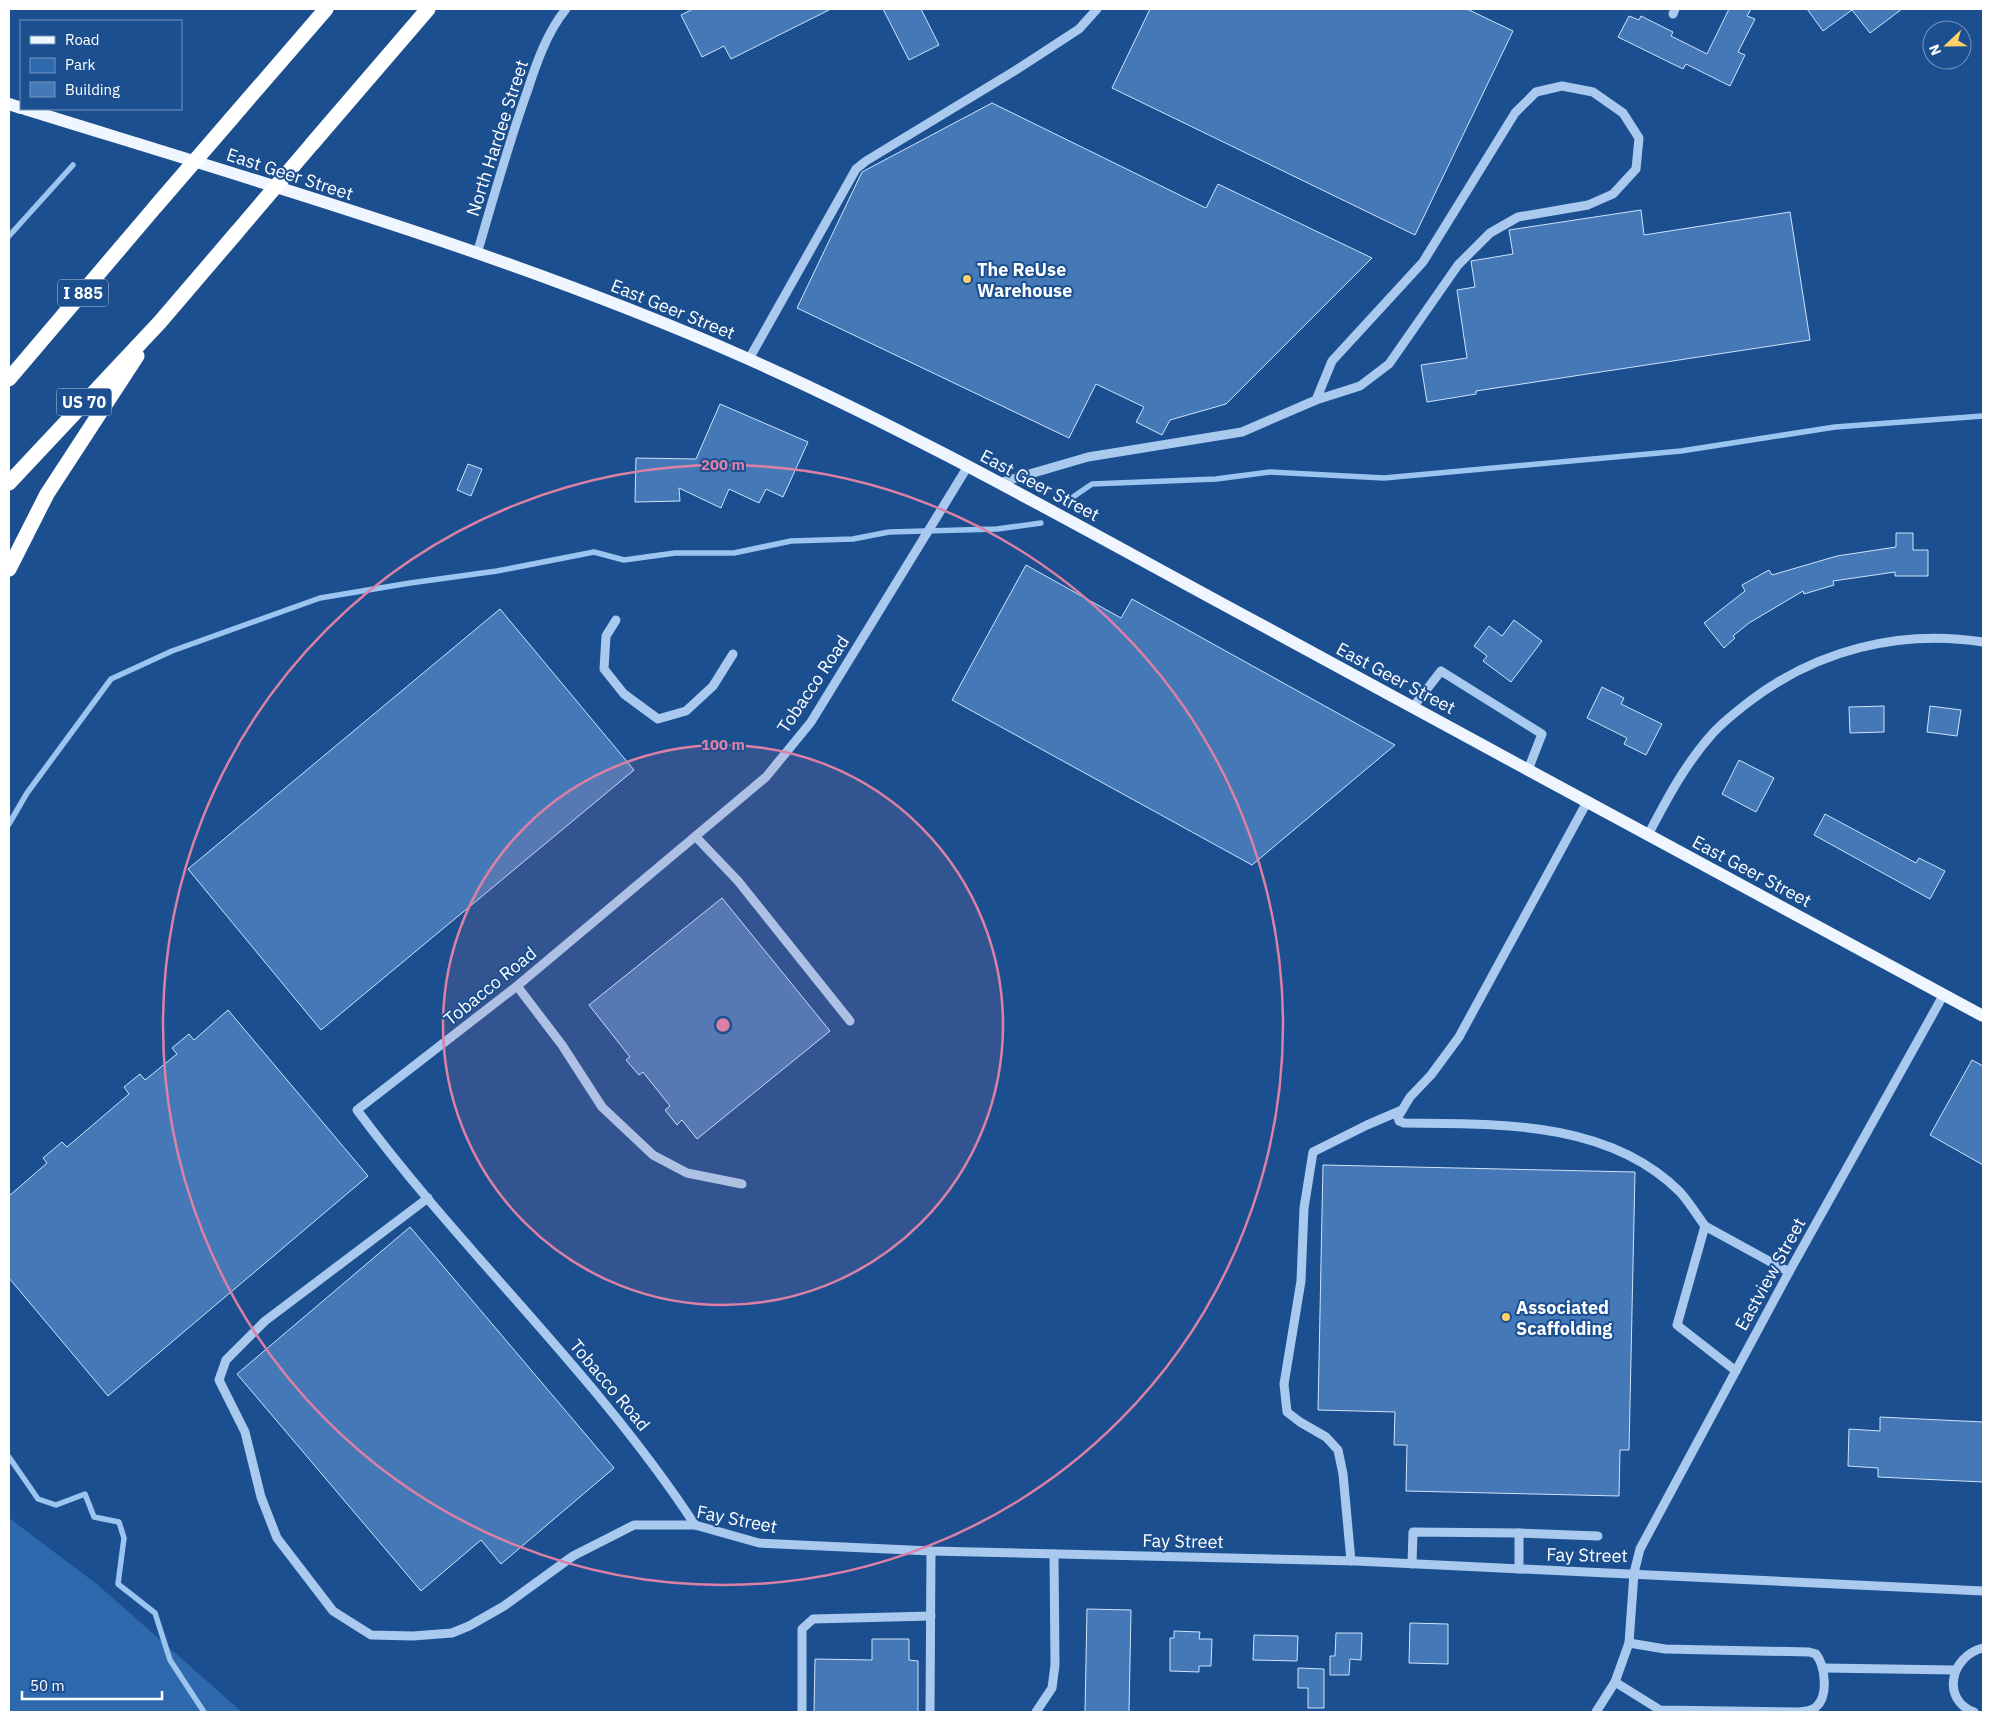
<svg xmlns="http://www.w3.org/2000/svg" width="1992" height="1721" font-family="'IBM Plex Sans',sans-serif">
	<rect width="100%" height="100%" fill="#1b4f8f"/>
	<polygon fill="#2e69ad" points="9,1518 98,1585 242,1712 9,1712"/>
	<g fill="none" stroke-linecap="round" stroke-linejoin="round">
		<g stroke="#9cc4f0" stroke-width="5.5">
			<polyline points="9,236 73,165"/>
			<polyline points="1073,497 1092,484 1216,479 1270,472 1384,478 1681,451 1835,427 1983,416"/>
			<polyline points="9,824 27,793 111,679 172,651 320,598 410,583 497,571 594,552 624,560 675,553 734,553 791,541 853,539 889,532 997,529 1041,523"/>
			<polyline points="9,1457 38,1499 56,1505 85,1494 94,1517 119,1522 124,1538 118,1584 155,1613 170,1660 204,1712"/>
		</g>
	</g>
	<g fill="#4478b7" stroke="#cfe3fa">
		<polygon points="693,9 831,9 731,59 724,46 702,57 681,15"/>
		<polygon points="883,9 921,9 939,45 909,60"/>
		<polygon points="1150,9 1467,9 1513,31 1415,235 1112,88"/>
		<polygon points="1729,9 1751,9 1747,16 1755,19 1738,52 1745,55 1730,86 1686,64 1683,69 1618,37 1629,16 1639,20 1641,16 1673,32 1671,36 1707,54"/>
		<polygon points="1807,9 1902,9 1870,33 1852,10 1823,31"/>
		<polygon points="992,103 1206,208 1218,184 1372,258 1226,404 1170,420 1162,435 1136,422 1144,407 1096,384 1069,438 797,308 862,172"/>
		<polygon points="1641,210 1644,235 1790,212 1810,340 1476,391 1476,394 1427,402 1421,365 1467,358 1457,290 1475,287 1471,261 1513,254 1509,230"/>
		<polygon points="720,404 808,442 783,497 766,489 759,503 729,489 721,508 679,488 680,501 635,502 636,458 696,459"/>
		<polygon points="468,464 482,469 471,496 457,490"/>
		<polygon points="1896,533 1913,533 1913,550 1928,550 1928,576 1895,576 1895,572 1833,581 1834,585 1804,594 1803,591 1749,623 1733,636 1735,638 1724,648 1704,623 1745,591 1742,585 1769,570 1772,575 1837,556 1896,547"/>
		<polygon points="1026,565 1121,618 1132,599 1395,745 1252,865 952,700"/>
		<polygon points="500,609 634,770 321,1030 188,869"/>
		<polygon points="1514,620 1542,641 1511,682 1483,661 1487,656 1474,646 1489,626 1502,636"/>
		<polygon points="1602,687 1624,698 1621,704 1662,724 1646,755 1624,744 1627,738 1587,718"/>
		<polygon points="1884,706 1884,732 1850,733 1849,707"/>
		<polygon points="1930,706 1961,710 1957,736 1927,732"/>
		<polygon points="1739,760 1774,778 1756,812 1722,794"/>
		<polygon points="1825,814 1916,863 1919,858 1945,871 1930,899 1814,835"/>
		<polygon points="722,898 830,1031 697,1139 682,1120 677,1125 665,1110 670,1106 643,1072 639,1075 626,1060 630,1057 589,1005"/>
		<polygon points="228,1010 368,1176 108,1396 9,1278 9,1196 47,1163 43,1158 62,1142 67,1147 129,1094 124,1087 140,1074 145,1080 177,1054 172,1048 189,1034 194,1040"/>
		<polygon points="1972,1060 1983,1066 1983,1165 1930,1135"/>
		<polygon points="1323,1165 1635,1172 1629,1450 1620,1450 1619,1496 1406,1491 1407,1445 1394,1445 1395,1412 1318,1410"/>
		<polygon points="410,1227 614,1468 501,1564 481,1540 421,1591 237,1374"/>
		<polygon points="1880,1417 1983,1422 1983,1482 1878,1477 1878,1468 1848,1466 1849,1429 1880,1431"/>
		<polygon points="1087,1609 1131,1610 1129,1712 1085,1712"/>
		<polygon points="1410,1623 1448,1624 1448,1664 1409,1663"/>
		<polygon points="1174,1631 1200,1632 1199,1639 1212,1639 1211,1666 1199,1666 1199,1672 1170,1671 1170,1638 1174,1638"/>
		<polygon points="1336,1633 1362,1633 1361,1660 1350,1659 1349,1675 1330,1675 1330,1656 1335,1656"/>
		<polygon points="1254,1635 1298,1636 1297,1661 1253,1660"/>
		<polygon points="872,1639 909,1639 909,1660 918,1661 918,1712 814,1712 815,1659 872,1660"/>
		<polygon points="1298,1668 1324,1669 1324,1708 1308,1708 1308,1688 1298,1688"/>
	</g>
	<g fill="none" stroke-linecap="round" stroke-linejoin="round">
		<g stroke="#a9c9ee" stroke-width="9">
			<polyline points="1673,14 1675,9"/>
			<path d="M477 254C493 199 508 145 527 92 536 64 547 32 566 9"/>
			<polyline points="749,359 856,169 866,161 1016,70 1079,29 1097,9"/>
			<polyline points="999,483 1088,457 1242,432 1316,400 1360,386 1389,364 1458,265 1490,233 1518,217 1588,205 1613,194 1636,169 1639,138 1623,113 1593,92 1562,86 1536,92 1515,113 1423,262 1332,361 1316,400"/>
			<polyline points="616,620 606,636 604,669 624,694 658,719 686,711 713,686 733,654"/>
			<polyline points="1413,707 1441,671 1542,734 1528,770"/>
			<path d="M1587 802 1459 1037 1431 1075 1410 1097 1398 1117 1399 1121 1404 1123C1497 1124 1608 1120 1680 1192 1689 1202 1697 1215 1705 1226"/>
			<path d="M1648 835C1667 799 1685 764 1713 733 1724 721 1737 711 1750 701 1817 650 1900 629 1983 642"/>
			<polyline points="696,837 738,881 850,1021"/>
			<polyline points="517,986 562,1045 602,1107 653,1155 687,1173 742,1184"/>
			<polyline points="428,1198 265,1321 226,1360 219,1380 245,1432 261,1497 277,1538 333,1611 371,1635 413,1636 452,1633 469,1626 504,1606 573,1556 634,1525 695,1525 759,1543 931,1551 1356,1561 1983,1591"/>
			<polyline points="1736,1371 1677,1325 1705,1226 1789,1272"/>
			<path d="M695 1525C597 1375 463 1253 357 1110L517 986 766 777 811 722 968 466"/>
			<polyline points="1519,1533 1598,1536"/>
			<polyline points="1351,1561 1343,1474 1338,1450 1326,1437 1300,1422 1287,1412 1284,1384 1301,1281 1304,1208 1313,1152 1367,1125 1402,1110"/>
			<polyline points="1412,1564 1413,1532 1519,1533 1519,1569"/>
			<polyline points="1824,1668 1955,1670"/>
			<path d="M1615 1682 1660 1710 1800 1712C1806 1711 1811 1711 1816 1707 1829 1696 1825 1666 1816 1654L1809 1652 1665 1649 1629 1643"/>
			<polyline points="802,1712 802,1629 813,1619 931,1616"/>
			<polyline points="930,1712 931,1551"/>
			<polyline points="1036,1712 1052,1688 1055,1665 1054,1554"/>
			<polyline points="1596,1712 1615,1682 1629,1643 1634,1573 1640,1549 1789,1272 1944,994"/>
			<path d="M1974 1712C1941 1700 1950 1656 1983 1648"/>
		</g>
		<g stroke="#f0f6ff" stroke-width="12">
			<polyline points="9,104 21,108"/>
			<path d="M25 109C267 184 512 255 744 357 920 435 1087 531 1256 622 1498 754 1741 885 1983 1016"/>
		</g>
		<g stroke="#fff" stroke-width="15">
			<polyline points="231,119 326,9"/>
			<polyline points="312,144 428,9"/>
			<polyline points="9,379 156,206"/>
			<polyline points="9,483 160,322 237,232"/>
			<polyline points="9,569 47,494 137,356"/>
		</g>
		<g stroke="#fff" stroke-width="15">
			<polyline points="156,206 231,119"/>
			<polyline points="237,232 312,144"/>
		</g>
	</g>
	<circle cx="723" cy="1025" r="280" fill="#dd80a5" fill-opacity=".12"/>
	<g fill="none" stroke="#dd80a5" stroke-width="2.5">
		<circle cx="723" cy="1025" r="280"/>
		<circle cx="723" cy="1025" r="560"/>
	</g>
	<g fill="#ffd166" stroke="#1b4f8f" stroke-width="2">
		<circle cx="967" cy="279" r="5"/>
		<circle cx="1506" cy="1317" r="5"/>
	</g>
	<g text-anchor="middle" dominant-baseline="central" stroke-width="4" stroke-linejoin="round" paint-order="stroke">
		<g fill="#1b4f8f" stroke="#bbcadd" stroke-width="1">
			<rect x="58" y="279.5" width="50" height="27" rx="4"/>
			<rect x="56.5" y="388.5" width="55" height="27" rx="4"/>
		</g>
		<g font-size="16" font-weight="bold" fill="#fff">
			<text x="83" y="293">I 885</text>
			<text x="84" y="402">US 70</text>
		</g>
		<g font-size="18" fill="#fff" stroke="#1b4f8f">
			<text transform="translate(497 138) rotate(-72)">North Hardee Street</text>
			<text transform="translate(290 174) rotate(18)">East Geer Street</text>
			<text transform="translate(673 309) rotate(22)">East Geer Street</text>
			<text transform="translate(1040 485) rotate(28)">East Geer Street</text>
			<text transform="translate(1396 678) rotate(28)">East Geer Street</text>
			<text transform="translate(813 684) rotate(-56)">Tobacco Road</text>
			<text transform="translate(1752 871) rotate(28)">East Geer Street</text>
			<text transform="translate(490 986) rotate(-39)">Tobacco Road</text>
			<text transform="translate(1770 1274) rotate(-61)">Eastview Street</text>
			<text transform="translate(610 1385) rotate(50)">Tobacco Road</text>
			<text transform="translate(737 1519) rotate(11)">Fay Street</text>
			<text transform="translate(1183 1541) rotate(1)">Fay Street</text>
			<text transform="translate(1587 1555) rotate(1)">Fay Street</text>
		</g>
		<g font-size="18" font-weight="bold" fill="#fff" stroke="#1b4f8f" text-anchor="start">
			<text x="977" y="269">The ReUse<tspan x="977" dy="21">Warehouse</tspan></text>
			<text x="1516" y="1307">Associated<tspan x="1516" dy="21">Scaffolding</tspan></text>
		</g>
	</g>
	<circle cx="723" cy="1025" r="8" fill="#dd80a5" stroke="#1b4f8f" stroke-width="2.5"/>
	<g font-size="15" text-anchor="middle" font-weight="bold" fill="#dd80a5" stroke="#1b4f8f" stroke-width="4" stroke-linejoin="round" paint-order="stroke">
		<text x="723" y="470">200 m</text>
		<text x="723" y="750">100 m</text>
	</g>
	<rect width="1992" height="1721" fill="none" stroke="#ffffff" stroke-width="20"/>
	<rect x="20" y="20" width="162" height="90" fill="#1b4f8f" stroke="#7695bc"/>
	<rect x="30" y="36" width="25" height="8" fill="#f0f6ff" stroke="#7695bc"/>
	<text x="65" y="45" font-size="15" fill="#ffffff">Road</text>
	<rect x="30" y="58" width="25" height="15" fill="#2e69ad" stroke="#7695bc"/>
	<text x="65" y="70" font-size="15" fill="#ffffff">Park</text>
	<rect x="30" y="82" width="25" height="15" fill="#4478b7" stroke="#7695bc"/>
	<text x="65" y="95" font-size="15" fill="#ffffff">Building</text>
	<g transform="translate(1947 45) rotate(248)"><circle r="24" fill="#1b4f8f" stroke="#7695bc"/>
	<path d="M0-4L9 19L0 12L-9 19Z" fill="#ffd166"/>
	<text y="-8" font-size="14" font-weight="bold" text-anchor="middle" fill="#ffffff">N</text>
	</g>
	<path d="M22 1691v8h140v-8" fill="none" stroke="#ffffff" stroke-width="2.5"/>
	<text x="30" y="1691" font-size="15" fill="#ffffff" stroke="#1b4f8f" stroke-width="4" paint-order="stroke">50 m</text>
</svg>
